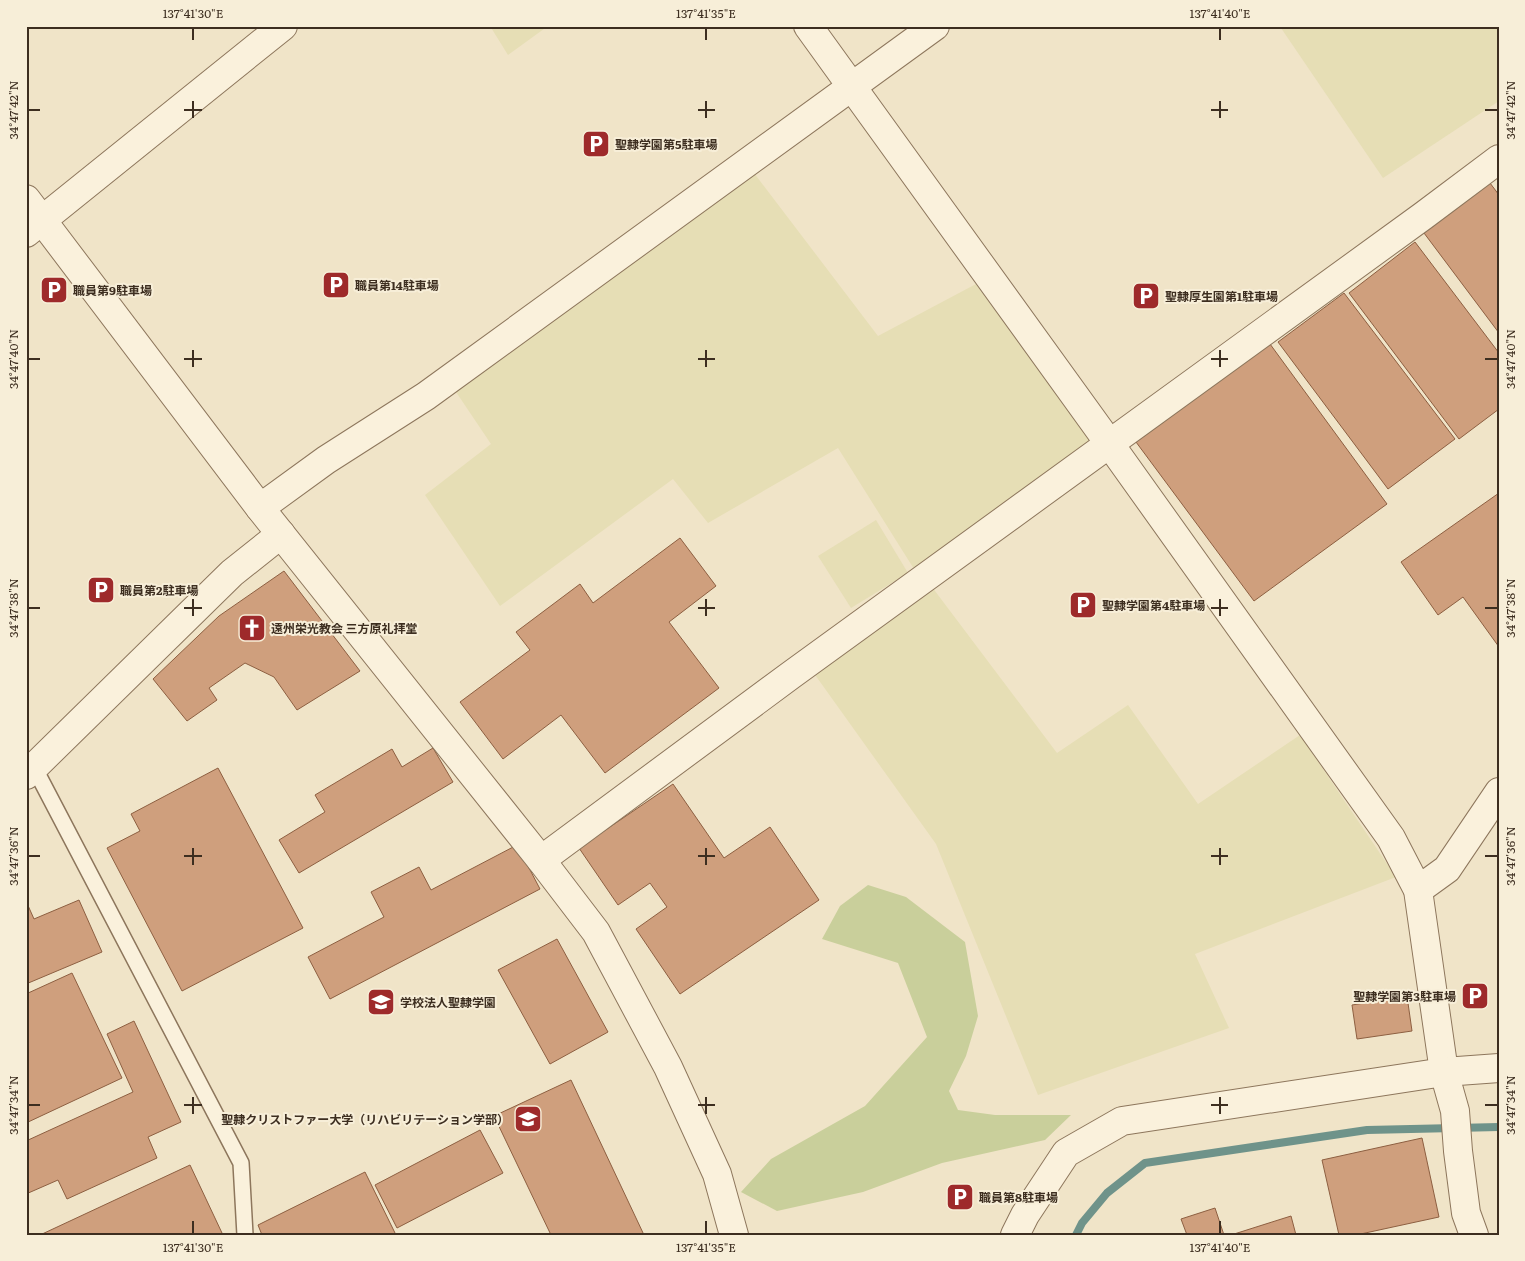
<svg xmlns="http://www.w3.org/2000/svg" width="1525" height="1261" font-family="Literata,'Noto Sans JP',serif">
	<rect width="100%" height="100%" fill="#f0e4c8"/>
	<g fill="#e6deb5">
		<polygon points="490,26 548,26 508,55"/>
		<polygon points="1284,26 1499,26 1499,101 1383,178 1281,28"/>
		<polygon points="754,173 878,336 976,284 1091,442 914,569 838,448 708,523 673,479 500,606 425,495 491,444 456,392"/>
		<polygon points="876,520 908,573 851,608 818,556"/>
		<polygon points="932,587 1057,753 1128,705 1198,804 1300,735 1396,877 1195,954 1229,1028 1038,1095 936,844 813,672"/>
	</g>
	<polygon fill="#c9cf9b" points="868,885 906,897 965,942 978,1016 966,1056 949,1091 958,1110 995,1115 1071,1115 1045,1140 942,1163 863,1192 777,1211 741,1192 771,1159 865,1106 927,1037 898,963 822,939 840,906"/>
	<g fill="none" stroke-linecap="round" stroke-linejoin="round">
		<polyline stroke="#6f938a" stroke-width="8" points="1076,1235 1082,1223 1107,1193 1145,1163 1367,1130 1499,1127"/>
	</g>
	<g fill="#cf9f7d" stroke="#8d5f41">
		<polygon points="1490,183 1499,195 1499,333 1424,233"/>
		<polygon points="1415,242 1499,353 1499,409 1459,439 1349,293"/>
		<polygon points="1344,293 1455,439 1388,489 1278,342"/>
		<polygon points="1270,344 1387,504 1254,601 1136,442"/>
		<polygon points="1499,493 1499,647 1463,597 1438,615 1401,562"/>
		<polygon points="680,538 716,586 669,622 719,688 605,773 561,715 503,759 460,702 530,650 516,632 580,584 593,603"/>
		<polygon points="284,571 360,671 297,710 274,677 245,663 209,688 217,700 187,721 153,679 219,616"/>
		<polygon points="433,748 453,782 299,873 279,840 325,812 315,795 392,749 402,767"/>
		<polygon points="218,768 303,928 182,991 107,848 140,831 131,814"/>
		<polygon points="673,784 724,858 770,827 819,900 680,994 636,929 667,907 650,883 618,905 579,848"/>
		<polygon points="517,845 540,889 330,999 308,957 384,917 371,892 419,867 431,890"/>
		<polygon points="79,900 102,952 26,984 26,901 34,919"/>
		<polygon points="557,939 608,1032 550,1064 498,970"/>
		<polygon points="72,973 122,1078 26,1123 26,994"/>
		<polygon points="1407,996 1412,1031 1357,1039 1352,1005"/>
		<polygon points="134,1021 181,1122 148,1137 157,1158 67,1199 58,1180 26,1194 26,1141 133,1092 107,1034"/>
		<polygon points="571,1080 644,1235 551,1235 494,1116"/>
		<polygon points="480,1130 503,1173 397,1228 375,1185"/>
		<polygon points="1422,1138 1439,1217 1356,1235 1339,1235 1322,1160"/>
		<polygon points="190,1165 222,1233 219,1235 40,1235"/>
		<polygon points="365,1172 396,1235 262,1235 258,1225"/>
		<polygon points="1215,1208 1224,1235 1187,1235 1181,1219"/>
		<polygon points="1291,1216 1296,1235 1231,1235"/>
	</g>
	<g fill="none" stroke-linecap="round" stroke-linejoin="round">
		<g stroke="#8d765c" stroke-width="18">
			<polyline id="service" points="34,767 241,1163 245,1235"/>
		</g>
		<g stroke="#8d765c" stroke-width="30">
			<g id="minor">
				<polyline points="808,26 1109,443 1391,838 1418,890 1444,1072 1455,1111 1458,1151 1466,1213 1474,1235"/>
				<polyline points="26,199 260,508 541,860 596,932 668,1067 717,1174 734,1235"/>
				<polyline points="26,233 283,26"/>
				<polyline points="541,860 791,675 1423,216 1499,159"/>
				<polyline points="1418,890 1447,869 1499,792"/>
				<polyline points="1015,1235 1025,1215 1066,1153 1122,1121 1444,1072 1499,1068"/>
			</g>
		</g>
		<g stroke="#8d765c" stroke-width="30">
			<g id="tertiary">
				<polyline points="260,508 326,460 426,396 935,26"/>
				<polyline points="26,775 232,573 281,534"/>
			</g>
		</g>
		<use href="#service" stroke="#faf1dc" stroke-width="15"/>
		<use href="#minor" stroke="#faf1dc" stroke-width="28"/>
		<use href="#tertiary" stroke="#faf1dc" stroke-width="28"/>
	</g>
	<path fill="none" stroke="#3d2e20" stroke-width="2" d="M193 28V40M706 28V40M1220 28V40M193 101V118M706 101V118M1220 101V118M28 110H40M184 110H202M698 110H715M1211 110H1228M1485 110H1498M193 350V367M706 350V367M1220 350V367M28 359H40M184 359H202M698 359H715M1211 359H1228M1485 359H1498M193 599V616M706 599V616M1220 599V616M28 608H40M184 608H202M698 608H715M1211 608H1228M1485 608H1498M193 848V865M706 848V865M1220 848V865M28 856H40M184 856H202M698 856H715M1211 856H1228M1485 856H1498M193 1097V1114M706 1097V1114M1220 1097V1114M28 1105H40M184 1105H202M698 1105H715M1211 1105H1228M1485 1105H1498M193 1221V1234M706 1221V1234M1220 1221V1234"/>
	<defs>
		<g id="parking-square" transform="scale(1.4375)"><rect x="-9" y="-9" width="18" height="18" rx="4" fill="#9e2a2b" stroke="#f7eed8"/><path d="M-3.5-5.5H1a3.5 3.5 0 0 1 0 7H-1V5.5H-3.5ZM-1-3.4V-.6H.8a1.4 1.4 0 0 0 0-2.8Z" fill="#fff"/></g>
		<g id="church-square" transform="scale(1.4375)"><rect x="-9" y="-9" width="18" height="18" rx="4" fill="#9e2a2b" stroke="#f7eed8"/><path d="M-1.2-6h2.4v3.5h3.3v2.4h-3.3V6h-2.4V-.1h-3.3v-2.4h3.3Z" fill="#fff"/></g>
		<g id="university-square" transform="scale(1.4375)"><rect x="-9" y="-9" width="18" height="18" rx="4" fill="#9e2a2b" stroke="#f7eed8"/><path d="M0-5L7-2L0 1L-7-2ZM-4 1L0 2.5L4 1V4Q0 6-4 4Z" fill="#fff"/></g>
	</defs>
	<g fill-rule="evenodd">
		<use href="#parking-square" x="596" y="144"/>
		<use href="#parking-square" x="336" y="285"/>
		<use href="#parking-square" x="54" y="290"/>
		<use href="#parking-square" x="1146" y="296"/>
		<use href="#parking-square" x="101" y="590"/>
		<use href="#parking-square" x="1083" y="605"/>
		<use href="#church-square" x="252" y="628"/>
		<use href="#parking-square" x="1475" y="996"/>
		<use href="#university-square" x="381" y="1002"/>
		<use href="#university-square" x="528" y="1119"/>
		<use href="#parking-square" x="960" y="1197"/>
	</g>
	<g text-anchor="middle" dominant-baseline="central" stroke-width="4" stroke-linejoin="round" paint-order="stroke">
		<g font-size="12" font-weight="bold" fill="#3d2e20" stroke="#f7eed8" text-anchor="start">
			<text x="615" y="144">聖隷学園第5駐車場</text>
			<text x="355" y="285">職員第14駐車場</text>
			<text x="73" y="290">職員第9駐車場</text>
			<text x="1165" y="296">聖隷厚生園第1駐車場</text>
			<text x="120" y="590">職員第2駐車場</text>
			<text x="1102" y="605">聖隷学園第4駐車場</text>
			<text x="271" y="628">遠州栄光教会 三方原礼拝堂</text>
			<text x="1456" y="996" text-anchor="end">聖隷学園第3駐車場</text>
			<text x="400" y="1002">学校法人聖隷学園</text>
			<text x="509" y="1119" text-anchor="end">聖隷クリストファー大学（リハビリテーション学部）</text>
			<text x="979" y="1197">職員第8駐車場</text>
		</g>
	</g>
	<rect width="1525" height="1261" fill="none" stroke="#f7eed8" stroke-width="55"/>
	<rect x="28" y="28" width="1470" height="1206" fill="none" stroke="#3d2e20" stroke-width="2"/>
	<g font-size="12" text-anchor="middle" fill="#3d2e20">
		<text x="193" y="18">137°41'30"E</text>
		<text x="706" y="18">137°41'35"E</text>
		<text x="1220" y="18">137°41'40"E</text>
		<text transform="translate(14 110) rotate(-90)" y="4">34°47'42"N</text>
		<text transform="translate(1511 110) rotate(-90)" y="4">34°47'42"N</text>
		<text transform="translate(14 359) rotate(-90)" y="4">34°47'40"N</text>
		<text transform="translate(1511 359) rotate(-90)" y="4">34°47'40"N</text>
		<text transform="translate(14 608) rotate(-90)" y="4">34°47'38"N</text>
		<text transform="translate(1511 608) rotate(-90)" y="4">34°47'38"N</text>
		<text transform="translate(14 856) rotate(-90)" y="4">34°47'36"N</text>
		<text transform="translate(1511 856) rotate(-90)" y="4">34°47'36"N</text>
		<text transform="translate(14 1105) rotate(-90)" y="4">34°47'34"N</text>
		<text transform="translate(1511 1105) rotate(-90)" y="4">34°47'34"N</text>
		<text x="193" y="1252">137°41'30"E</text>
		<text x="706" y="1252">137°41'35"E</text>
		<text x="1220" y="1252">137°41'40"E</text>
	</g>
</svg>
